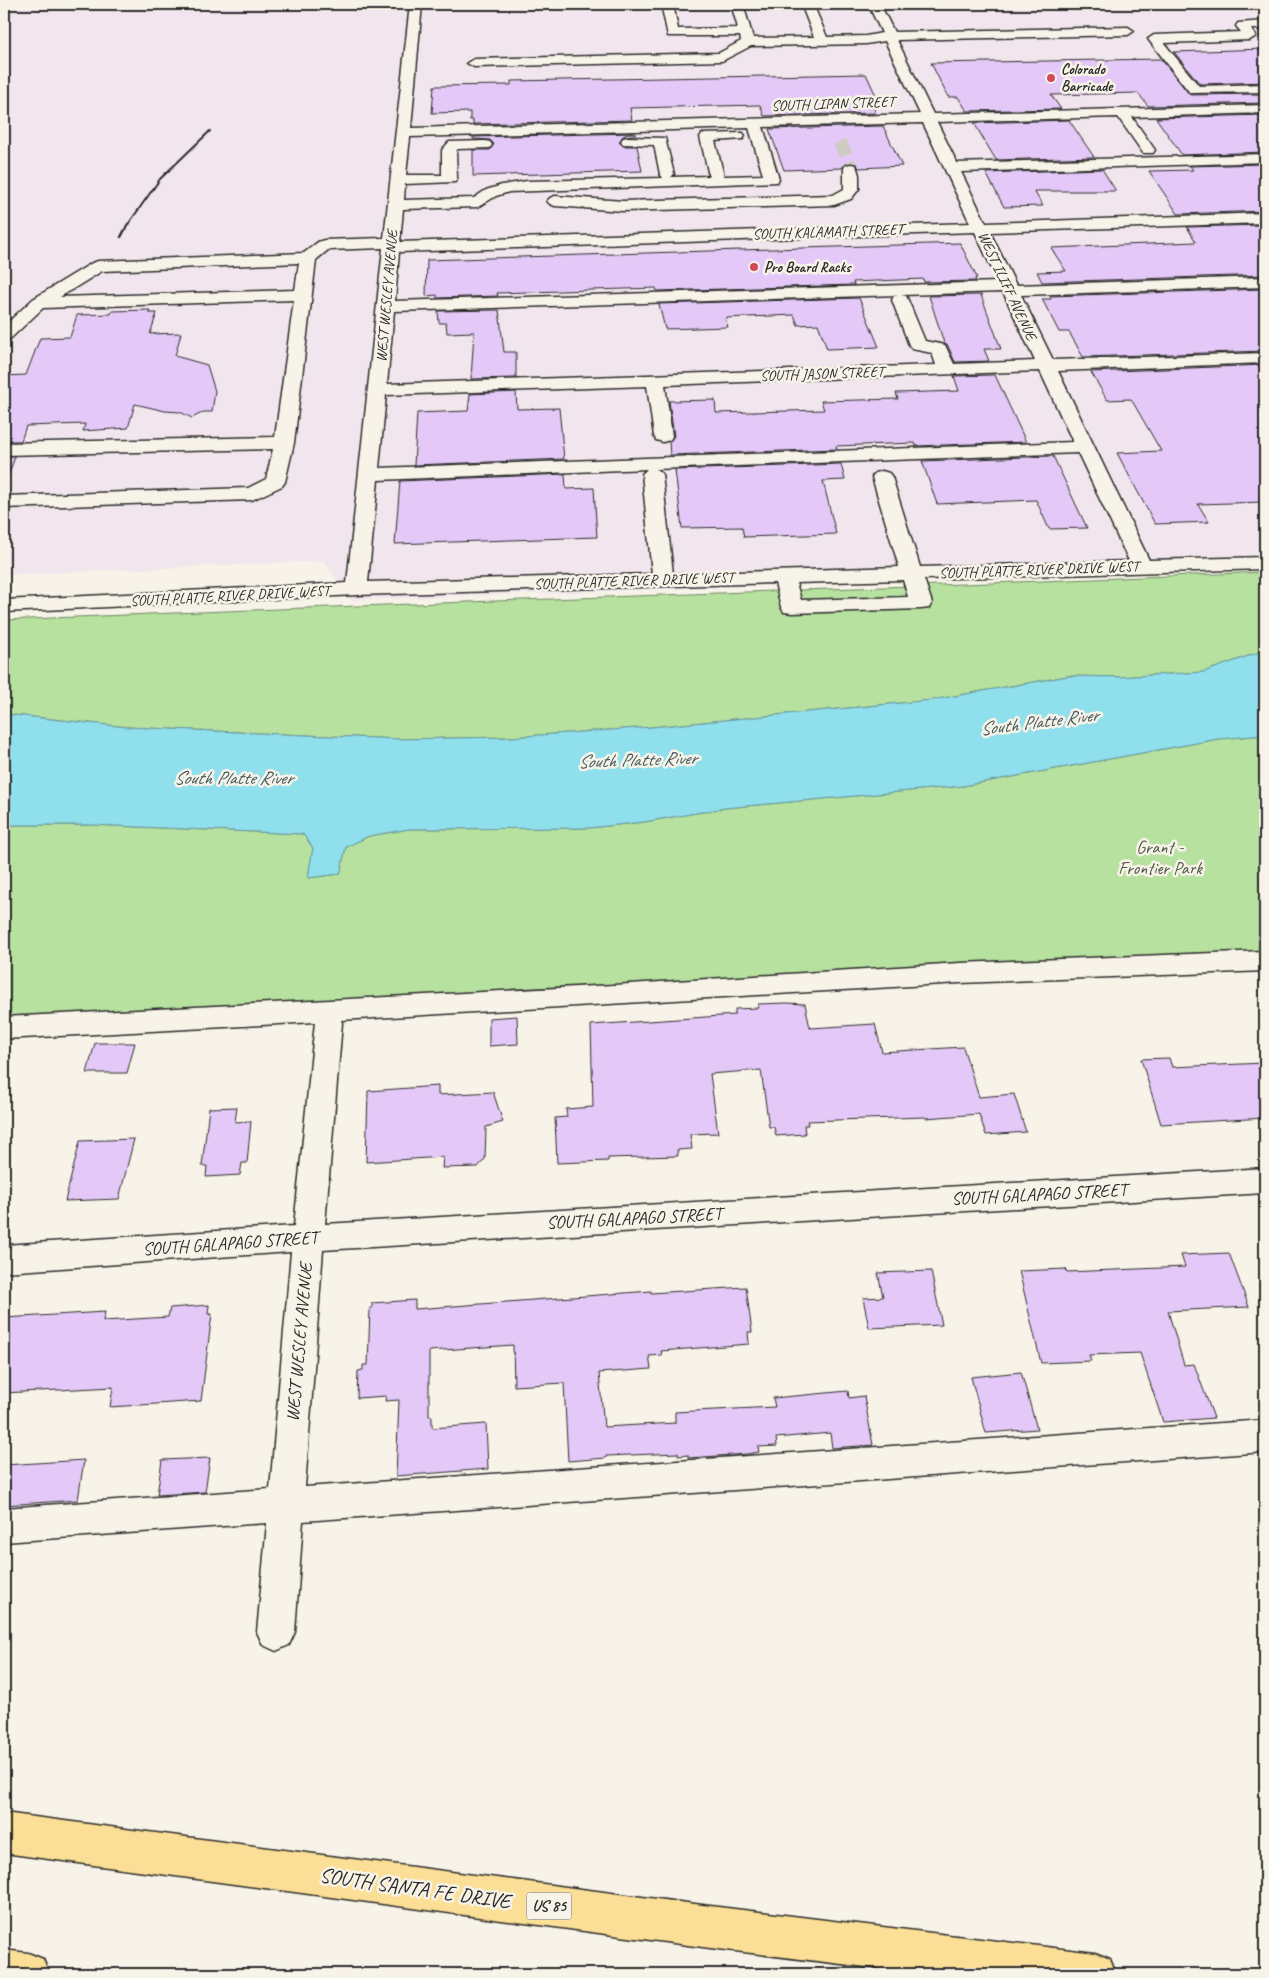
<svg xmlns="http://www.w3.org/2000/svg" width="1269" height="1978" font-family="Caveat,sans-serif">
	<rect width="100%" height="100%" fill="#f7f3e8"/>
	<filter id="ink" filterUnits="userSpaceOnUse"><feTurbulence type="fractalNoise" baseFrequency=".02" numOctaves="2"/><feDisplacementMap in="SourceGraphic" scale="10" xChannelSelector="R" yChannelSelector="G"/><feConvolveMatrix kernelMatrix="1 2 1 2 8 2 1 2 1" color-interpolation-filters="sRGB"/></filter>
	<g filter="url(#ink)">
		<polygon fill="#f1e6ed" points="4,4 1265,4 1265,568 351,600 324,561 4,575"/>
		<g fill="#b6e19e" stroke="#708664">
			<path d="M1265 572V650L1204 672 1119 677 1068 676 932 700 652 727 512 737 400 739 257 733 127 727 4 714V620C424 602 845 590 1265 572Z"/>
			<polygon points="1265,735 1265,958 4,1021 4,825 91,825 303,834 313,848 308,878 340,874 346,847 369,836 409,829 589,828 644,822 725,808 963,786 1218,739"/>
		</g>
		<polygon fill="#90dfed" stroke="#68979f" points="1265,650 1265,735 1218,739 963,786 725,808 644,822 589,828 409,829 369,836 346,847 340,874 308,878 313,848 303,834 91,825 4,825 4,714 127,727 257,733 400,739 512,737 652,727 932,700 1068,676 1119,677 1204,672"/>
		<g fill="#e4c9f8" stroke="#2b2b2b">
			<polygon points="1265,49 1265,82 1200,84 1174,52"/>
			<polygon points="1161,59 1190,95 1265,94 1265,103 1148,106 1138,93 1051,95 1061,109 967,111 958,97 948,97 931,63"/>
			<polygon points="866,74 879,102 871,103 876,113 764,116 760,105 630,108 632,120 473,124 473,120 470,120 470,112 432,113 434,86 511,85 511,81"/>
			<polygon points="1265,115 1265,152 1182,155 1156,118"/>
			<polygon points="1069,120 1094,157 996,160 974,123"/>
			<polygon points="883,126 902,166 859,168 856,163 851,162 844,164 842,168 784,170 769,129"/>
			<polygon points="635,133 635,135 623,136 619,142 623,146 637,146 642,171 473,176 473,150 490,150 494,144 490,140 473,139 473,137"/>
			<polygon points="1265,164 1265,211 1178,214 1149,171 1193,170 1190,166"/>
			<polygon points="1102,169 1116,191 1034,191 1043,206 1004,207 986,173"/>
			<polygon points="1265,225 1265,275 1042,282 1037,272 1066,271 1051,248 1196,242 1187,227"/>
			<polygon points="960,243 977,278 975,278 976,281 924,282 923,279 853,282 854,285 657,291 656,288 497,293 498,296 437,298 437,295 426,296 427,260"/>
			<polygon points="1265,289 1265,351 1083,357 1069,332 1059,332 1042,299 1051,299 1050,296"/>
			<polygon points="981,295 1001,349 984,349 989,361 955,362 947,344 944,343 929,296"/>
			<polygon points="859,298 879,347 827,349 818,324 798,325 794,315 725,318 728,327 665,329 659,304"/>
			<polygon points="150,310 149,313 157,313 150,334 181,333 175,356 207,365 215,391 212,412 204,412 192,418 180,412 165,411 135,404 128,428 83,431 85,424 26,426 21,441 4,441 4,376 26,375 40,338 70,337 77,315 111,314 112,311"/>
			<polygon points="499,310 504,352 516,352 516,378 471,379 474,332 447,333 446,323 439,323 438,311"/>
			<polygon points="1265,365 1265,502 1198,504 1209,522 1155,524 1117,453 1161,451 1131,399 1107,400 1091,372"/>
			<polygon points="995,375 1026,442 916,446 915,443 836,446 837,449 670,455 669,442 674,436 669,401 715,400 716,413 824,410 821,401 898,399 896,393 959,391 954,376"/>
			<polygon points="516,392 517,409 559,408 564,459 414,465 417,413 468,411 470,394"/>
			<polygon points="1053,456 1087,528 1049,529 1036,500 937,504 922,461"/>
			<polygon points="4,457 15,457 7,479 4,479"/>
			<polygon points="841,464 845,480 823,481 836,534 744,537 742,527 682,528 675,470"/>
			<polygon points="565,474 566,489 594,488 597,537 395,544 400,481"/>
			<polygon points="787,1003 805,1004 810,1028 875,1024 882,1052 963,1047 979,1097 1014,1094 1026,1132 986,1135 979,1114 926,1118 925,1117 807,1121 808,1125 804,1125 805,1134 776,1136 774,1127 769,1127 761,1070 710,1074 718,1133 690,1134 692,1149 677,1150 678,1156 608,1158 608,1161 557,1163 555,1118 567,1117 566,1109 593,1107 591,1025 735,1015 735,1009 758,1008 758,1004"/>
			<polygon points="517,1016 518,1044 489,1046 489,1018"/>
			<polygon points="95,1043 135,1043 127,1073 87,1073"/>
			<polygon points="1169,1058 1172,1067 1265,1063 1265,1118 1161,1124 1141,1059"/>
			<polygon points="438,1086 438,1095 493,1092 503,1122 486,1127 485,1159 478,1167 442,1168 443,1157 366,1162 368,1091"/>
			<polygon points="237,1107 235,1122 251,1121 247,1163 242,1163 240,1175 206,1177 207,1166 202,1166 209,1108"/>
			<polygon points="134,1139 119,1199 65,1201 80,1141"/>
			<polygon points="1229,1253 1249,1307 1168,1311 1184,1365 1194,1364 1214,1418 1163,1422 1140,1353 1089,1355 1091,1361 1041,1363 1019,1271 1066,1269 1067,1272 1185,1267 1181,1255"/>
			<polygon points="931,1271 942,1325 869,1328 863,1298 883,1297 878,1273"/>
			<polygon points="746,1287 752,1332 748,1332 749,1344 661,1351 662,1355 649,1356 651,1369 599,1373 604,1427 675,1423 675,1412 775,1407 773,1398 848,1391 849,1398 864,1396 873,1445 832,1448 830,1433 776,1438 777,1446 758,1447 759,1452 747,1454 688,1458 688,1455 678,1456 678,1453 606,1456 606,1458 568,1461 564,1383 514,1386 513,1345 429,1351 429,1416 432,1416 432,1426 433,1428 486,1424 488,1469 396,1476 399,1400 385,1401 386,1396 357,1398 358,1371 363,1370 363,1365 368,1365 370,1308 372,1308 372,1303 415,1300 415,1309 651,1291 651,1293"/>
			<polygon points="209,1305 208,1314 212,1314 201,1401 110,1407 113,1387 4,1393 4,1318 105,1312 103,1321 168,1317 170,1308"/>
			<polygon points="1021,1372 1037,1429 986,1433 971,1377"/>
			<polygon points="210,1458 205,1492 157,1495 162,1460"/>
			<polygon points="84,1460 78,1500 4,1505 4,1465"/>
		</g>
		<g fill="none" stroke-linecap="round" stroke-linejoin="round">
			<polyline stroke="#cecbc2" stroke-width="14" stroke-dasharray="14 7" stroke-linecap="butt" points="840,142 851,168"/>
			<g stroke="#2b2b2b" stroke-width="3">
				<g id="minor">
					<path d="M410 4H422L411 128 920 114 885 41 866 44 751 46 722 61 474 67 467 63 474 59 719 53 741 41 740 36H668L661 4H673L678 29 738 28 731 4H743L753 38 814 37 801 4H813L827 37 866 36 882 33 868 4H880L894 32 1128 27 1134 31 1128 35 897 40 933 114 1265 105V113L1132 117 1155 150 1153 153H1143L1118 117 937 122 957 163 1265 154V162L961 172 986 223 1265 213V223L990 232 1016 285 1265 277V287L1021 295 1053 360 1265 353V363L1058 371 1149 560 1265 557V569L924 579 932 603 929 608 921 609 792 613 784 612 781 607 775 583 357 595 4 612V600L347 583 383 248 328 250 316 260 294 443 285 482 282 486 252 500 4 508V496L248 488 266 479 273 449 4 455V443L275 437 294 300 43 308 10 339 4 340V326L33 299 92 263 98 261 304 253 318 242 324 240 384 238ZM923 123 970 223 400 242 403 209 478 207 496 196 509 192 777 182 779 179 763 127ZM749 128 763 175 724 176 715 141 743 139 745 136 743 133 702 134 700 137 709 176 671 177 674 174 665 138 628 137 623 138 621 141 623 144 654 145 660 174 663 178 527 181 502 185 486 190 474 198 404 200 405 184 455 182 457 179 456 151 458 149 490 148 492 145 490 142 485 141 449 142 442 150V175H406L410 137ZM975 232 998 282 395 301 399 252ZM299 263 295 290 60 297 102 271ZM1003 292 1035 361 954 364 945 345 925 341 908 300 906 296 901 295ZM898 295 894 296 892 300 909 345 912 349 932 353 936 365 387 384 394 311ZM1040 371 1073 442 379 468 386 395 647 386 654 436 656 440 663 442 670 440 672 436 665 385ZM1078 453 1129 561 920 567 892 477 889 473 882 471 875 473 872 477 899 567 673 574 662 474 656 469ZM647 469 642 474 652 574 368 582 378 480ZM903 580 908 597 801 600 796 583Z"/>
					<polygon points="1265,21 1265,29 1251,29 1256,36 1250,40 1164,43 1199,86 1265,84 1265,92 1190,93 1148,39 1154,35 1241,32 1236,26 1238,23"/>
					<polygon points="851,164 856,165 859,175 859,189 851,199 834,205 623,211 555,206 550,204 547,201 550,198 555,196 623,201 833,195 844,189 844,168 846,165"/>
					<polygon points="1265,951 1265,971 960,983 341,1020 342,1023 325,1224 1265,1168 1265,1193 323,1250 305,1487 1265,1420 1265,1452 303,1521 295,1632 289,1645 276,1651 263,1645 257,1632 267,1523 4,1542 4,1508 270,1489 291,1252 4,1272 4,1245 294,1226 315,1022 4,1039 4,1017 614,985 960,963"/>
				</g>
			</g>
			<g stroke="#2b2b2b" stroke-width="3">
				<g id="highway">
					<polygon points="4,1813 710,1906 1095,1953 1110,1959 1116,1974 923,1974 710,1948 4,1853"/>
					<polygon points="4,1950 28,1953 43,1959 49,1974 4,1974"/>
				</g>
			</g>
			<use href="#minor" fill="#f7f3e8" fill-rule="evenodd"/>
			<use href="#highway" fill="#fbdf96" fill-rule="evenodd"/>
			<polyline stroke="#2b2b2b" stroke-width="2" points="127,226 160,179 210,131"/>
			<polyline stroke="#2b2b2b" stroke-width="2.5" points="121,237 128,224"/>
		</g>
	</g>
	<g fill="#d1495b" stroke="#f7f3e8" stroke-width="2">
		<circle cx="1051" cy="78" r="5"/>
		<circle cx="754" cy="267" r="5"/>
	</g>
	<g text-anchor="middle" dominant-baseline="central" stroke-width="5" stroke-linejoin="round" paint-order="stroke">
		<g font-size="15" font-weight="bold" fill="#2b2b2b" stroke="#f7f3e8" text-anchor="start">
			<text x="1061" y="69">Colorado<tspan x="1061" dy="17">Barricade</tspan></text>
			<text x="764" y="267">Pro Board Racks</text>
		</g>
		<g font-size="15" fill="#2b2b2b" stroke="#f7f3e8">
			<text transform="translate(833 104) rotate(-2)">SOUTH LIPAN STREET</text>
			<text transform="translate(828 232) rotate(-2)">SOUTH KALAMATH STREET</text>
			<text transform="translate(1007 286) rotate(65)">WEST ILIFF AVENUE</text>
			<text transform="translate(387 296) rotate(-85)">WEST WESLEY AVENUE</text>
			<text transform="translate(822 374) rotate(-2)">SOUTH JASON STREET</text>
			<text transform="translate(1039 570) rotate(-2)">SOUTH PLATTE RIVER DRIVE WEST</text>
			<text transform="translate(634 581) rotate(-2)">SOUTH PLATTE RIVER DRIVE WEST</text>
			<text transform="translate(230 596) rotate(-3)">SOUTH PLATTE RIVER DRIVE WEST</text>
		</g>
		<rect fill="#f7f3e8" stroke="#686764" stroke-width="1" x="526.5" y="1892.5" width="45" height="27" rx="4"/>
		<g font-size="16" font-weight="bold" fill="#2b2b2b">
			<text x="549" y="1906">US 85</text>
		</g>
		<g font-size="18" fill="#4e5848" stroke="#f7f3e8">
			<text x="1160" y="847">Grant -<tspan x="1160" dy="21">Frontier Park</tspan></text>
		</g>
		<g font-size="18" fill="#2b2b2b" stroke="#f7f3e8">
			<text transform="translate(1039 1194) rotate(-3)">SOUTH GALAPAGO STREET</text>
			<text transform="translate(634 1218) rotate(-3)">SOUTH GALAPAGO STREET</text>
			<text transform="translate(230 1243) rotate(-4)">SOUTH GALAPAGO STREET</text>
			<text transform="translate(299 1342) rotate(-85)">WEST WESLEY AVENUE</text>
		</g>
		<g font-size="19" font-style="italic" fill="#44585c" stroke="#f7f3e8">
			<text transform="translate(1039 722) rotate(-7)">South Platte River</text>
			<text transform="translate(637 760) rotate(-2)">South Platte River</text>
			<text x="233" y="778">South Platte River</text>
		</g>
		<g font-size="21" fill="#2b2b2b" stroke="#f7f3e8">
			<text transform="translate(415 1888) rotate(8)">SOUTH SANTA FE DRIVE</text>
		</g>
	</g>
	<rect width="1269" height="1978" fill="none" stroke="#f7f3e8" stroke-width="20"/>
	<rect x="10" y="10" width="1249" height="1958" fill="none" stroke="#2b2b2b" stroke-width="2" filter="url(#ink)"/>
</svg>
